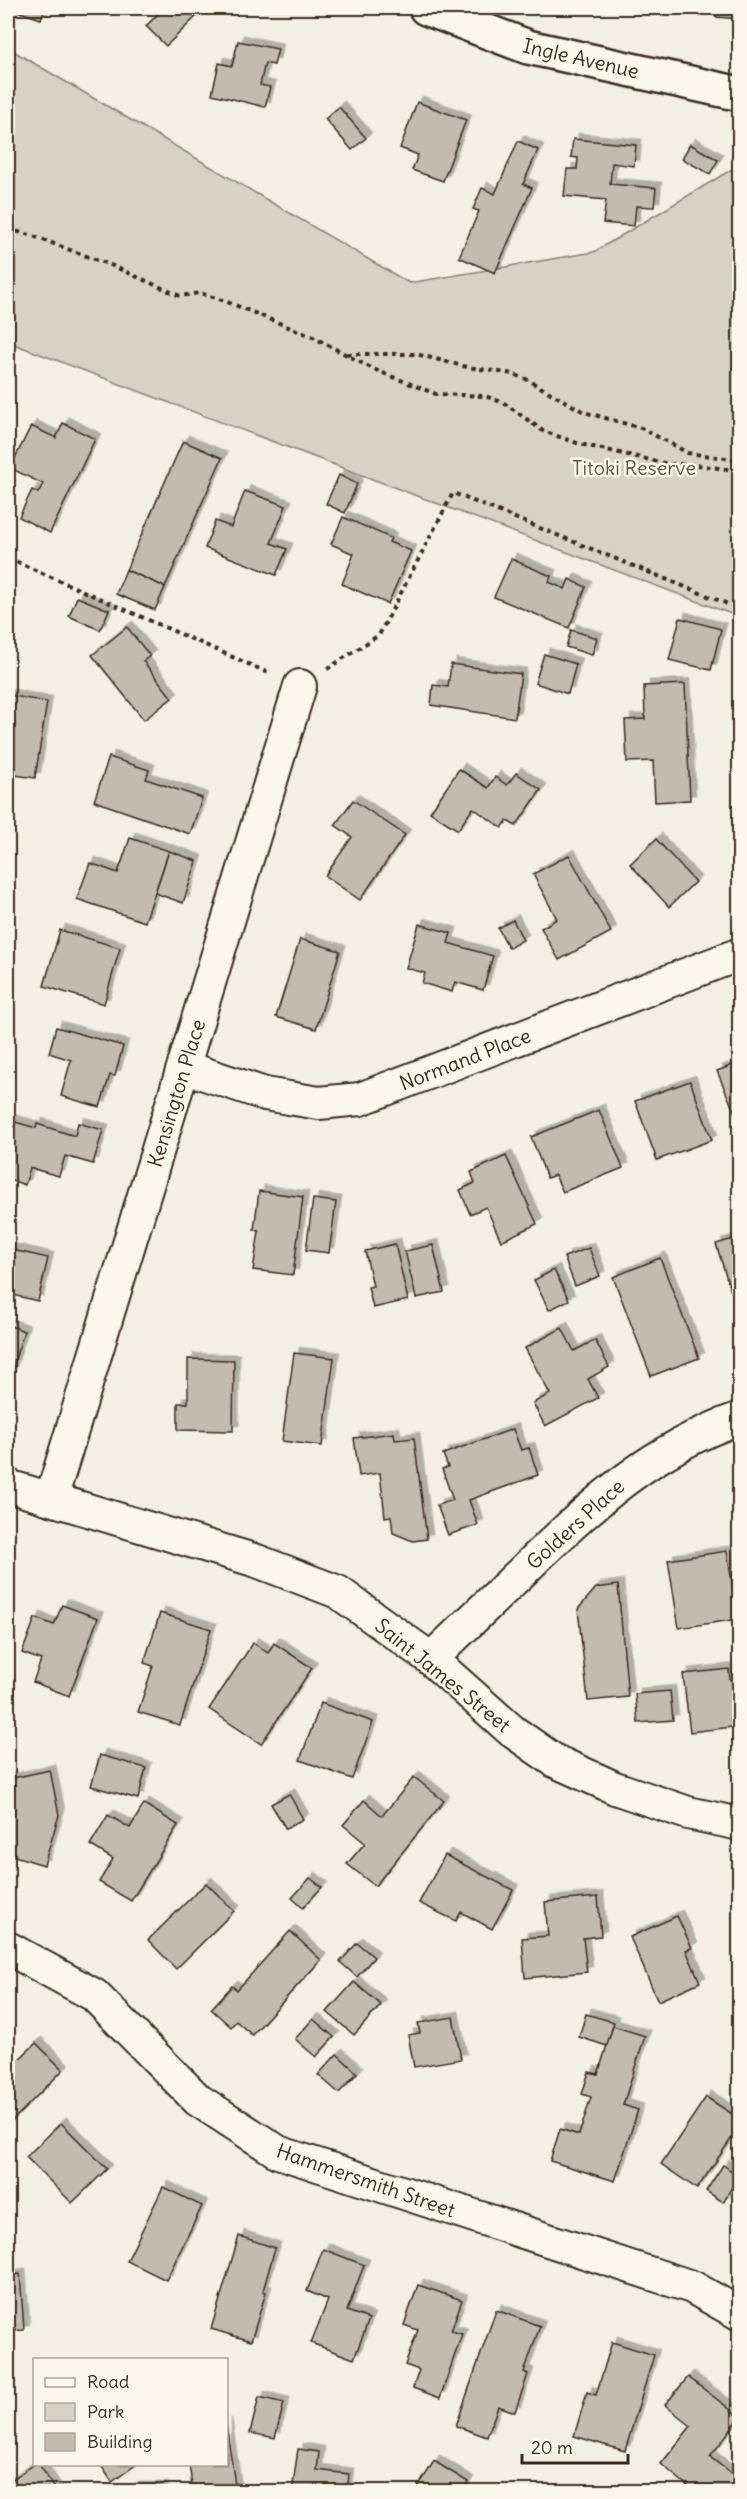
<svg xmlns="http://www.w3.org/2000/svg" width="747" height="2499" font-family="Delius,sans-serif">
	<defs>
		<filter id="shadow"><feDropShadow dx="5.5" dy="-5.5" stdDeviation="0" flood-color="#0004"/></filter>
	</defs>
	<rect width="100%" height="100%" fill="#f3efe4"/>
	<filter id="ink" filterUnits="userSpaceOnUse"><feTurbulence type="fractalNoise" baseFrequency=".0167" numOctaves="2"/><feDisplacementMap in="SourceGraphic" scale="12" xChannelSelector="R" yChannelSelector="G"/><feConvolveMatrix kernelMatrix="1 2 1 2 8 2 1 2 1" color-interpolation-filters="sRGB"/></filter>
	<g filter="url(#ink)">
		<polygon fill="#d8d1c6" stroke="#8a7e72" stroke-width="1.5" points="8,48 409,283 594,252 739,165 739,617 8,342"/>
		<g fill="#c3bbb0" stroke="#3b2a1e" stroke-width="1.5" filter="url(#shadow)">
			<polygon points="8,8 45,8 41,19"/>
			<polygon points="153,8 203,8 204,9 166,46 146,26 159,13"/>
			<polygon points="717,8 740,8 740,19 716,17"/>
			<polygon points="238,41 278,49 274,65 265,63 260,85 270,87 265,107 212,94 219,63 232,66"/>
			<polygon points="417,102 466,120 443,181 412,170 418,155 400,148"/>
			<polygon points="339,107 366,138 352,150 325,119"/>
			<polygon points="573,139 636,145 634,166 612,163 610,184 656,188 654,207 636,206 634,226 603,223 606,200 564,196 567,169 577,169 578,158 571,157"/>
			<polygon points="518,141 538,150 523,184 532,188 495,273 459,257 479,211 473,209 482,188 495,194"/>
			<polygon points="690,144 718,160 710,174 682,159"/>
			<polygon points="63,423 95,439 50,533 19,517 32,490 38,493 43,484 10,468 31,426 56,438"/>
			<polygon points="183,441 222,458 165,587 126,570"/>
			<polygon points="339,475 357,484 345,513 326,504"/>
			<polygon points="245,491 286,506 271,543 287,549 276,575 205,548 215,521 231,527"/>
			<polygon points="343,517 391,538 389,542 411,551 388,604 342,584 354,554 331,544"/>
			<polygon points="511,559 551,576 549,582 565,589 569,579 586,587 569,628 494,597"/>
			<polygon points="126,570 165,587 155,610 116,594"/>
			<polygon points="77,597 109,610 100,630 69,616"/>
			<polygon points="680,618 721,629 711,670 669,660"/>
			<polygon points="127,627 150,656 143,661 172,698 144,720 92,655"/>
			<polygon points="571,630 597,638 592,655 566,647"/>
			<polygon points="544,654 576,664 568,694 535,683"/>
			<polygon points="451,664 521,674 515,718 431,705 433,685 448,687"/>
			<polygon points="685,684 690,800 655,802 653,761 627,762 625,720 645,719 644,686"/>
			<polygon points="8,695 47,702 35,778 8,774"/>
			<polygon points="109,757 149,770 146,779 202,798 190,834 94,801"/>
			<polygon points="459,769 488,788 495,777 507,785 516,773 541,790 516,826 507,821 502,828 473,808 458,830 430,812"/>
			<polygon points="353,800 405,835 360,900 325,876 352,837 335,825"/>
			<polygon points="130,838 169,851 145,922 77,899 90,863 118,873"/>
			<polygon points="656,839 695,882 669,907 630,864"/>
			<polygon points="169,851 197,861 183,903 155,893"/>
			<polygon points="569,855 611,932 559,960 541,928 557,919 533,874"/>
			<polygon points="513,920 523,940 509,948 498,928"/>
			<polygon points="419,924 451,933 448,943 493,956 483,990 455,982 452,992 422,983 425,973 406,968"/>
			<polygon points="60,930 120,948 104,1004 44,986"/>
			<polygon points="300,939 340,951 316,1029 276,1017"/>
			<polygon points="56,1027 123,1046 115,1076 110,1075 100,1107 61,1096 71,1060 49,1053"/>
			<polygon points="740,1062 740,1125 717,1071"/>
			<polygon points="690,1081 712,1140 657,1160 635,1101"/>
			<polygon points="599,1110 623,1168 563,1192 555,1175 547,1178 531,1137"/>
			<polygon points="8,1120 36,1128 37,1124 75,1136 78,1123 103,1130 93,1164 65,1156 59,1176 30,1168 25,1185 8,1179"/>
			<polygon points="506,1156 537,1224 501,1241 486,1207 470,1214 460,1190 475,1183 471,1172"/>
			<polygon points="259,1191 303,1197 293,1275 253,1270 259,1231 254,1230"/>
			<polygon points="313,1199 336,1202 329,1253 306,1250"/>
			<polygon points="740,1237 740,1320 716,1244"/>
			<polygon points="395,1244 408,1300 373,1308 368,1287 373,1286 365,1251"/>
			<polygon points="433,1245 444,1292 416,1298 405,1251"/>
			<polygon points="589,1248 600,1276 575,1286 564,1257"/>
			<polygon points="8,1249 48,1258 38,1301 8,1294"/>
			<polygon points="660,1258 699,1358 651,1376 613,1277"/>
			<polygon points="554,1270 569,1300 549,1310 534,1280"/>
			<polygon points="8,1325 24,1331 10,1375 8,1374"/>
			<polygon points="562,1328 574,1351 595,1340 609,1367 588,1379 598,1398 545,1426 533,1403 550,1394 525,1348"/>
			<polygon points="294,1353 334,1358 322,1446 282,1441"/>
			<polygon points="188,1359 234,1360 233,1431 178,1430 178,1403 188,1403"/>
			<polygon points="513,1429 521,1450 529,1448 538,1475 469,1500 478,1525 448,1535 437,1505 453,1500 442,1469 448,1467 443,1454"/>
			<polygon points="394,1433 395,1440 414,1438 427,1539 413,1541 393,1533 391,1516 385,1517 380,1473 359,1476 354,1438"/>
			<polygon points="727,1551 738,1619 679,1628 668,1560"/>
			<polygon points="618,1585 628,1697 588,1701 578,1609 596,1588"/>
			<polygon points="62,1605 98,1618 69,1696 33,1682 41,1660 22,1653 35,1618 54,1625"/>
			<polygon points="160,1613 211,1629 180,1725 138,1712 153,1666 144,1663"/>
			<polygon points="253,1643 268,1653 274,1643 312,1668 261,1744 209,1709"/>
			<polygon points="729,1669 730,1680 740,1679 740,1717 731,1718 732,1727 690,1732 683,1674"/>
			<polygon points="670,1691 673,1720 638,1723 635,1694"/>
			<polygon points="321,1703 373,1722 352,1779 300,1760"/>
			<polygon points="100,1755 146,1768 138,1799 91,1786"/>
			<polygon points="50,1770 59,1815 44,1865 8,1854 8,1809 13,1810 8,1779"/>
			<polygon points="414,1777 444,1801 375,1886 347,1864 365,1843 343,1825 364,1800 382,1816"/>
			<polygon points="289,1794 303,1819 286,1829 271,1804"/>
			<polygon points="144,1804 178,1825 131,1901 99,1882 113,1859 90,1845 108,1815 130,1828"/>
			<polygon points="445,1855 513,1890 492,1929 461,1912 456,1921 419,1903"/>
			<polygon points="310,1878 322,1887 303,1908 292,1898"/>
			<polygon points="206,1883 234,1911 176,1969 148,1940"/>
			<polygon points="598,1897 601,1936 583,1938 587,1972 525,1978 522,1938 548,1936 545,1902"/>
			<polygon points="677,1916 692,1948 686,1950 700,1982 658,2001 630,1937"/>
			<polygon points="290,1931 321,1960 252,2035 236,2021 231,2027 211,2009 232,1986 237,1990"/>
			<polygon points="357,1943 374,1957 357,1977 340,1962"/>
			<polygon points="354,1982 381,2005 354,2035 327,2012"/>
			<polygon points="586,2014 614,2022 607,2046 579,2037"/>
			<polygon points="453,2017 461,2059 414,2067 408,2035 420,2033 418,2023"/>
			<polygon points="313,2019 334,2037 316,2057 295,2039"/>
			<polygon points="613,2026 645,2036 623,2105 638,2110 615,2181 550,2161 560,2129 579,2135 591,2097 582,2094 589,2072 598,2074"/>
			<polygon points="36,2043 63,2070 8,2125 8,2070"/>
			<polygon points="337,2054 357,2073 339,2093 318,2075"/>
			<polygon points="706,2097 740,2119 740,2126 697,2189 661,2164"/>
			<polygon points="61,2123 107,2169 72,2203 26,2157"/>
			<polygon points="723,2165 739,2176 723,2202 706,2191"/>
			<polygon points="163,2187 202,2206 166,2280 127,2261"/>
			<polygon points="239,2236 275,2248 263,2291 266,2292 251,2341 211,2329"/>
			<polygon points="323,2249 364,2265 347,2311 369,2319 354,2359 311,2343 328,2300 307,2291"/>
			<polygon points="20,2274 24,2330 8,2331 8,2275"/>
			<polygon points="418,2285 462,2300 451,2331 462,2334 440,2398 413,2388 419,2370 405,2365 418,2330 404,2325"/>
			<polygon points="496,2310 540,2326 524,2372 528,2374 515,2412 498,2406 487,2437 456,2426"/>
			<polygon points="612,2342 654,2355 625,2451 574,2436 587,2392 596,2395"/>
			<polygon points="688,2377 740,2417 710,2457 740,2480 740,2492 695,2492 661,2464 691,2426 665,2405"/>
			<polygon points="259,2397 284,2403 275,2438 250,2433"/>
			<polygon points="226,2423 236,2492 193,2492 189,2464 226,2464"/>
			<polygon points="298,2449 319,2452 317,2470 349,2474 347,2492 292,2492"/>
			<polygon points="434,2461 468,2482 462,2492 415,2492"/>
			<polygon points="35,2464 39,2464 57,2492 8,2492 8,2482"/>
			<polygon points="100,2464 137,2464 112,2482"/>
			<rect x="131" y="2488" width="31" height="4"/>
		</g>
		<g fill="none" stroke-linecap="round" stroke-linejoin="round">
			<g stroke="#3b2a1e" stroke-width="36">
				<g id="street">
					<polyline points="184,1067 265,1094 319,1103 360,1099 740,954"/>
					<polyline points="8,1486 257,1561 338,1592 431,1659 512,1731 555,1761 615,1788 688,1813 740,1824"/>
					<polyline points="51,1499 300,686"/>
					<path d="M431 1659C464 1627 497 1596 530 1564 596 1501 651 1449 740 1418"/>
					<polyline points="8,1948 94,1995 198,2100 278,2152 692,2287 740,2314"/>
				</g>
			</g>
			<g stroke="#3b2a1e" stroke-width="38">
				<polyline id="secondary" points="426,8 528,47 740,94"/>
			</g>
			<g stroke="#3b2a1e" stroke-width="4" stroke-dasharray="4.5 4.5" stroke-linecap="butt">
				<polyline points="8,229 33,236 113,266 180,296 200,293 225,301 313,337 373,369 436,394 485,396 504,403 543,431 580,444 668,464 690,464 740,471"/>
				<polyline points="347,354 416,354 467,367 513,374 526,379 584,412 641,428 688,453 740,460"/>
				<polyline points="8,558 271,674"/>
				<polyline points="327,669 379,635 453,493 740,609"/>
			</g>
			<use href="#street" stroke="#fbf7ec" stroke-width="32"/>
			<use href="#secondary" stroke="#fbf7ec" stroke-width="33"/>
		</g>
	</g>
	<g text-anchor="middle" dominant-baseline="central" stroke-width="5" stroke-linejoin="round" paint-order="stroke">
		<g font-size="20" fill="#3b2a1e" stroke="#fbf7ec">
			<text transform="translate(581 58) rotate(13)">Ingle Avenue</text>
			<text transform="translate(465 1059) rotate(-21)">Normand Place</text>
			<text transform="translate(176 1093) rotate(-73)">Kensington Place</text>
			<text transform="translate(575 1524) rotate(-42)">Golders Place</text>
			<text transform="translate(443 1675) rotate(39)">Saint James Street</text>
			<text transform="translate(366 2180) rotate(19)">Hammersmith Street</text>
		</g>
		<g font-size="20" fill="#625448" stroke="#fbf7ec">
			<text x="634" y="467">Titoki Reserve</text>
		</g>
	</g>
	<rect width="747" height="2499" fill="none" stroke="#fbf7ec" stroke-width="30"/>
	<rect x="15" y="15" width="717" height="2469" fill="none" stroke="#3b2a1e" stroke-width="2" filter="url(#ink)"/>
	<rect x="33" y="2358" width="195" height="108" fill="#fbf7ec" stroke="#aea59a" stroke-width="1.5"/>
	<rect x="45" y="2378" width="30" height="9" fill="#fbf7ec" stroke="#aea59a" stroke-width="1.5"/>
	<text x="87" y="2388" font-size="18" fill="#3b2a1e">Road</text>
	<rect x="45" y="2403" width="30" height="18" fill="#d8d1c6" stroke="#aea59a" stroke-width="1.5"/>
	<text x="87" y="2418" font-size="18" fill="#3b2a1e">Park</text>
	<rect x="45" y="2433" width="30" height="18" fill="#c3bbb0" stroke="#aea59a" stroke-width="1.5"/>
	<text x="87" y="2448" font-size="18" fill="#3b2a1e">Building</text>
	<path d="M522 2454v9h106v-9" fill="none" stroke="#3b2a1e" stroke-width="3"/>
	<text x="531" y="2454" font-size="18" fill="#3b2a1e" stroke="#fbf7ec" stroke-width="4.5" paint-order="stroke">20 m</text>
</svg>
